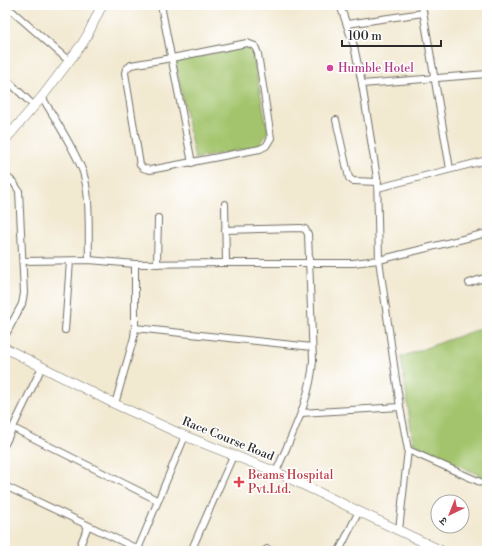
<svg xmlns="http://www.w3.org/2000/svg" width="492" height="556" font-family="'Libre Bodoni','Noto Serif Devanagari',serif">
	<rect width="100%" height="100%" fill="#fff"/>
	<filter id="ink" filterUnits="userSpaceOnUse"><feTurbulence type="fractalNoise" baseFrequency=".025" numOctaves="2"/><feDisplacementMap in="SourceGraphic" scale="8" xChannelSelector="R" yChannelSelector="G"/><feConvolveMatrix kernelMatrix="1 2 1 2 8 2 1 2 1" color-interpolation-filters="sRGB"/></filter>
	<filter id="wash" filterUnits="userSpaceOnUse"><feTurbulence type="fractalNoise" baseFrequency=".012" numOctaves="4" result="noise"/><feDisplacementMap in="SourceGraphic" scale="16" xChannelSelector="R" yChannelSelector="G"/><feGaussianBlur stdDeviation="0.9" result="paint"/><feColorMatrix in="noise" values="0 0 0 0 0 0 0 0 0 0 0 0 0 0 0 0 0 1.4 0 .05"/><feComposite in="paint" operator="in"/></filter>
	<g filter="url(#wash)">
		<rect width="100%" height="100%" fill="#f2e9d1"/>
		<g fill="#a3c46c" stroke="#67784c">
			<polygon points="251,46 268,132 259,146 195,159 175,61"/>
			<polygon points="487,326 487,479 413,443 401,357"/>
		</g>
	</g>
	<g filter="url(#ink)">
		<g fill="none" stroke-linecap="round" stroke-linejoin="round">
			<g stroke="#716e65" stroke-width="8">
				<g id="street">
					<polyline points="161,5 192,163"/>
					<polyline points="340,5 354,46 362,84 377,178 379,260 400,407 408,450 399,530"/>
					<polyline points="422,5 450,169"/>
					<polyline points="12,11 69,61"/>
					<polyline points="347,24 423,13"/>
					<polygon points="247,43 255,46 258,54 271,138 266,146 260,149 150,170 143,168 140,165 125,73 126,69 131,65 172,58"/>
					<polyline points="5,78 34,106"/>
					<polyline points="362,84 487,74"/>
					<path d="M42 97C55 119 74 148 83 172 91 197 88 234 89 260"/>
					<polyline points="336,120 349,178 353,181 378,182"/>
					<polyline points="5,175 14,183 19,191 24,293 22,304 5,336"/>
					<polyline points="378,188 487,160"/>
					<polyline points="225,204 226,263"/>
					<path d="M225 230 301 228 305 229 308 234 313 360C311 399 291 436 276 472"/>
					<polyline points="23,261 89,260 135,264 226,263 353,263 379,260 487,233"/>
					<polyline points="157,264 158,218"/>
					<polyline points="469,283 487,277"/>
					<polyline points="135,328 312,347"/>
					<polyline points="65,330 70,261"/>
					<polyline points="115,404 134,337 135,328 135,264"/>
					<polyline points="301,413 400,407"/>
					<polyline points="13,428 157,500"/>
					<polyline points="5,444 42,367"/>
					<polyline points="408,450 487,485"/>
					<polyline points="5,486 142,551"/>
					<polyline points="138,549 185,436"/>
					<polyline points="78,551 88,526"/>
					<polyline points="191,551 233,456"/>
					<polyline points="264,551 267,549 273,551"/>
					<polyline points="339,551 359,511"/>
				</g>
			</g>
			<g stroke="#716e65" stroke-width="10">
				<g id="secondary">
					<polyline points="5,140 42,97 82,44 87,36 102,5"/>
					<polyline points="5,348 115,404 185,436 276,472 442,551"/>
				</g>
			</g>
			<use href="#street" stroke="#fff" stroke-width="6"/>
			<use href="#secondary" stroke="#fff" stroke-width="9"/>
		</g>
	</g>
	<circle fill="#d1479c" stroke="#fff" stroke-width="1.5" cx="330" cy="68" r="4"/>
	<path fill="#e0444e" stroke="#fff" stroke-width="1.5" d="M237 476h4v4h4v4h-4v4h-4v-4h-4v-4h4z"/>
	<g text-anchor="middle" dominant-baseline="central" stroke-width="3" stroke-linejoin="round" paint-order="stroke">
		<g font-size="12" fill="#b23c85" stroke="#fff" text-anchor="start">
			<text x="338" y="68">Humble Hotel</text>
		</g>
		<g font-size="12" fill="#2b2b2b" stroke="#fff">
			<text transform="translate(228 439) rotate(22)">Race Course Road</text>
		</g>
		<g font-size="12" fill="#be3a42" stroke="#fff" text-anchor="start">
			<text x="248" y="475">Beams Hospital<tspan x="248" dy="14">Pvt.Ltd.</tspan></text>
		</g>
	</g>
	<rect width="492" height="556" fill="none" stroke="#fff" stroke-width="20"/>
	<g transform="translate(450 514) rotate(223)"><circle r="19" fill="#ffffff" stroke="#aaaaaa"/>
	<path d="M0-3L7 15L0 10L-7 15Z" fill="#d1495b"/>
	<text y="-6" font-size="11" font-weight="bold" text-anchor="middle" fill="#2b2b2b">उ</text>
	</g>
	<path d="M342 40v6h99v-6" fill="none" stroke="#2b2b2b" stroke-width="2"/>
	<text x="348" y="40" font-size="12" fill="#2b2b2b" stroke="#ffffff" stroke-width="3" paint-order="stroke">100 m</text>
</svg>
